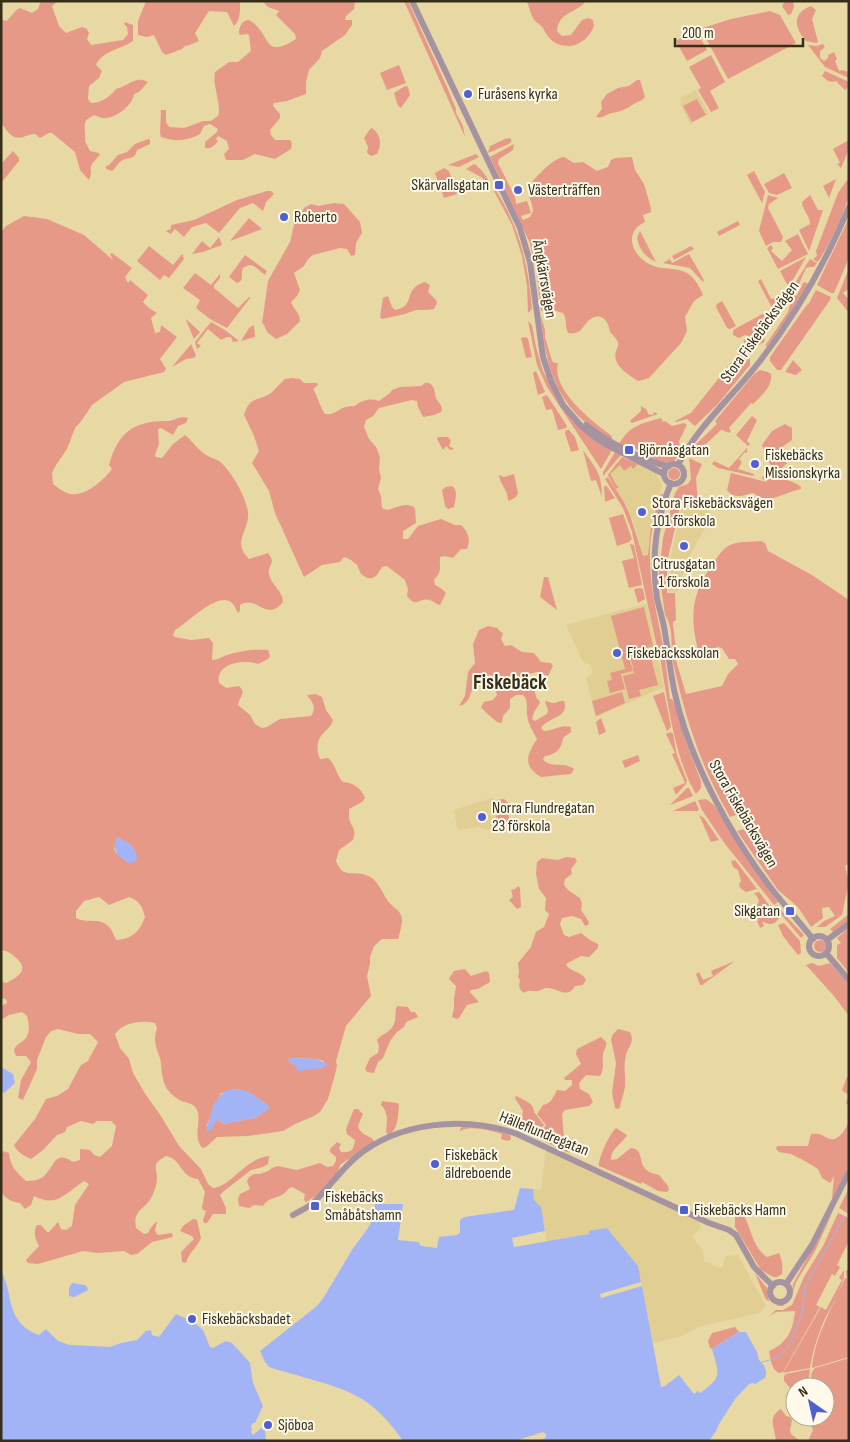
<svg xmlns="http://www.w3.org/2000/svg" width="850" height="1442" font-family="'Sofia Sans Condensed',sans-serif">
	<rect width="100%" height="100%" fill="#e8d8a3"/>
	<g fill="#e0ce92">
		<polygon points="696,90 709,114 690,124 680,104 682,103 680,98"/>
		<polygon points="617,462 620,463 636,463 655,472 662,484 651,524 647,556 643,555 634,523 624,501 607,475"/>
		<polygon points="684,496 699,499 711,514 712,518 699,538 689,558 677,592 669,591 671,555"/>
		<polygon points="644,604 647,605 664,687 596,717 586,678 592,674 592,669 590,665 583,662 566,625"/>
		<polygon points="491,798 495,800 504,799 508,803 509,821 507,823 488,830 479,827 460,830 457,828 454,810"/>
		<polygon points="546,1150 645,1195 699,1222 701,1227 692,1237 703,1250 704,1261 719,1268 723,1266 726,1256 738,1255 766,1306 759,1313 702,1326 682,1336 653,1343 638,1266 607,1228 589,1232 590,1234 547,1242 541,1207 533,1200 533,1189 541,1190"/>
	</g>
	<g fill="#e79988" fill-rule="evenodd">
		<path d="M41 1H58L52 6 59 26 66 33 82 27 87 29 89 33 87 39 91 45 123 40 128 34 127 27 124 24 125 22 133 25V41C120 50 103 50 96 65L102 71 99 78 89 86 88 99 91 103C101 103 110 97 116 89 128 87 135 75 148 82L139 92 134 94C132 106 116 118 105 118 102 119 97 116 94 115L86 120C83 127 86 134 85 141L90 151 99 153 100 155C84 170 95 168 89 180L80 170 75 152 52 133H49L40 138 35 134C30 134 27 136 23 137 12 141 7 130 1 123V19L6 21C12 17 13 11 20 8L32 13 38 9Z"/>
		<path d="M146 1H240C240 10 241 19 234 26L227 12 209 11 195 33 199 41 187 46 186 45 182 49 166 55 162 52 154 35 147 37 138 35V21Z"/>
		<path d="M262 1H355L354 9 346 16 345 20H352V25L345 35 322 51 320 58 309 70 306 82V94L287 101 274 103 273 106 280 114V118L270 130 271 135 275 140H290L292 143 291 149 275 159 255 154 243 160H226L224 154 229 149 227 141 218 136 216 139 218 141C214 146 211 149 205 148V142L217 132 218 129 210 124 204 126 200 134C188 141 174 142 161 137L160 133 161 110H166V122L169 127 184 128 203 121H211L218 116C222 105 212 86 215 72L229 62H238L251 51 249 35 247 34 240 35 239 33C239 27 242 20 249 20 272 33 262 61 296 39L295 34 276 15 279 11 268 7Z"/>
		<polygon points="404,1 408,1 447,87 456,109 456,113 463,126 465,137"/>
		<path d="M526 1H586C576 14 559 11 557 31L562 36 571 35 582 20 588 18 593 20 594 26C590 36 581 45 570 46 555 46 549 40 543 28 540 24 537 23 534 20 530 14 530 7 526 1Z"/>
		<polygon points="785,1 793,1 794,7 791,14 788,15 782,6"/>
		<path d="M811 6 816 10 812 19 818 42 816 43 806 41C795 28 791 14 811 6Z"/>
		<polygon points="770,11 780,15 796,43 728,79 702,31 703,28 731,19"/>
		<polygon points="696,30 707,50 687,61 676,41"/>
		<polygon points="823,44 825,47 820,51 820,58 824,61 828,58 828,55 834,52 837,59 835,61 839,71 842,70 849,72 849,78 825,67 808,45 816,46"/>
		<polygon points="711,55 725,82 710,91 719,108 711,112 698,90 701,88 689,67"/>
		<polygon points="399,65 406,83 387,90 380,73"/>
		<polygon points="825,71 849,82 848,88 845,90 836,81 833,82 828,81 822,76"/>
		<path d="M637 80H640L645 97 642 100C630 105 627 111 612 113 606 114 603 119 596 117L602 109 601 102 607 94 618 88 629 86Z"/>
		<polygon points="405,86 408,87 410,95 401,108 398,106 394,93"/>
		<polygon points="697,99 706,115 692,122 683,106"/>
		<path d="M372 128C381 134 382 145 377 154L371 156 367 153 368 147 364 138 370 129Z"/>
		<polygon points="510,138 512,141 509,144 488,153 490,146 505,139"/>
		<path d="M148 139 150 140V144L137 150C134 161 129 156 121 161 117 164 116 168 112 171L106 169V166L109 165 118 155 127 152 135 144Z"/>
		<polygon points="849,140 849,149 841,168 837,164 840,163 833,149"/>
		<path d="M514 144 513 150 499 159 498 163 515 197 516 204 527 201 531 213 521 216 523 220 530 217 533 211C533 204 527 195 529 188 531 180 556 156 564 157 567 158 571 162 574 163L583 162 597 171 608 167 611 160 615 158 632 157 635 170 644 184 651 208V212L643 215 645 222C623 232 632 255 649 264 661 271 675 266 687 273 695 278 699 286 703 295L694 301 685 317 687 331 681 343 649 378 639 381 636 380C629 375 618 368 616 360 612 345 627 349 610 332 608 319 600 311 588 321 585 324 583 328 580 331 576 333 573 334 568 333 565 326 567 319 563 313L552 310 541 311 536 270 530 243 490 157Z"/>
		<polygon points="13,151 19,158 19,161 1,183 1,164"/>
		<polygon points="476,154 479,157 459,167 448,165"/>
		<path d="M474 164C481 168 489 179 491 186L481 177 466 169Z"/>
		<polygon points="444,168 449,171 457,194 444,198 435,173"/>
		<polygon points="754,171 765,192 762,203 747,175"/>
		<polygon points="784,173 792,188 777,195 769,193 764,184"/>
		<polygon points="836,179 829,198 823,186"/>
		<path d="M847 180 849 182C849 187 850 193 848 198 846 209 824 257 817 262L813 259 817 256 816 251 838 193Z"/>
		<path d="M495 189C520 228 528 263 532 309L528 313 527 286 522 256 512 225 494 191Z"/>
		<polygon points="267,191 271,191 274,194 266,202 263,211 253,203 240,208 219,233 206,223 192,227 184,237 175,229 171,234 166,231 171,229 171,225 194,220 237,200"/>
		<polygon points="768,195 778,198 769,204 768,208 783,237 781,242 773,242 766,246 759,231"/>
		<path d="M810 195 818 210H823L809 251 799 230 810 224C810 215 802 210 802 202Z"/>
		<path d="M334 203 344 204 360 222 362 233 356 243 355 255 351 256 347 249 340 248 313 255 308 259 304 266 294 273 300 290 297 296 291 302C293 309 300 312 300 321L287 334 276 339 267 332 264 325 262 323 268 281 290 242 295 220 298 219 304 208 311 204 319 206Z"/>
		<path d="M24 216 47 219 84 235 113 260 110 254 112 253 132 268 125 277 128 283 130 280 148 295 143 302 149 308 157 313 151 318 155 333 160 332 161 325 177 337 160 359 166 369 164 372 124 382 92 405 82 420 75 428 67 449 56 465 52 473 53 484C57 487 62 491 67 493 83 499 103 481 112 469L109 465C118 433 133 421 166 421 175 421 179 415 188 418L186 423 178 426 173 435 161 428 158 429 159 444 155 455 156 457 162 458 173 444 185 435C191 440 196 447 202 452 206 456 214 458 219 461 231 470 246 497 248 512 250 531 231 541 249 559L268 553C277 564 267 564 269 574 271 585 283 591 283 602 266 623 257 594 240 605V611L238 613C236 610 235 605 232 603 218 590 186 625 175 630L173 635 175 637 191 640 209 638 213 643 212 660C218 660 221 657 227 655 240 651 254 649 268 650L270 656 268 659 258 664C244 659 215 663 219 683L226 688 239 686C247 693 239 697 238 705L250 715 255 724 262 728 267 727 280 719 311 716C317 707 313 703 307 695L316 694 322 697 326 710 333 720C331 728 325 730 321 736 316 742 317 753 320 759L328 758C336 765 336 775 343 782 354 783 361 788 365 798L362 802 349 809C349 812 349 815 349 818 351 828 357 827 353 840L339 850 336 861C344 882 355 867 372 878 379 883 383 894 388 901 392 908 401 909 402 919 402 925 400 933 398 939H382L374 946 370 957V964L367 976 371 996 346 1026 336 1061 337 1066 334 1078 328 1099 320 1112 314 1116 295 1124 283 1131 248 1136 217 1137 206 1147 202 1148C192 1134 202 1124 197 1110 193 1101 184 1104 178 1099 172 1095 167 1090 165 1085 161 1077 162 1066 160 1058 158 1052 155 1046 155 1039 155 1035 156 1031 157 1028L155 1023C142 1020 124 1022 115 1034L120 1048 129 1059 133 1073 146 1095 161 1116 179 1146 201 1169 208 1184 213 1188C231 1187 244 1159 269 1156L268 1164 263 1167 251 1170 224 1191 220 1195 226 1208V1214H213L207 1223H204L203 1220 206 1211 203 1210 202 1207 205 1192 198 1179C180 1177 182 1159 166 1156 152 1164 156 1165 157 1178 157 1184 155 1189 153 1194 147 1210 132 1208 136 1228L144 1234 148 1233 152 1226 157 1221 155 1231 158 1235 172 1233 173 1237 152 1242 137 1254 131 1255 124 1251 98 1253 83 1251 38 1264 28 1263 26 1260 39 1246C35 1239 33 1232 37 1225H41L48 1233 58 1222 61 1229 66 1230 72 1226 75 1205 89 1184 84 1181C66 1193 57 1208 34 1196L31 1205 25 1209 20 1203C12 1202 6 1199 1 1192V1155L3 1151 9 1153C10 1166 16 1172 26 1181 32 1181 41 1180 45 1175 55 1165 55 1150 73 1162L80 1160V1149L90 1150 94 1155 100 1157 112 1146 116 1126 111 1121H97L93 1124 81 1121 67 1127 65 1132 57 1135 43 1150 31 1159C25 1157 16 1151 14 1145L35 1119 46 1099 57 1096 68 1089 81 1065 88 1061 98 1042 90 1034H78L58 1029 51 1031 46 1037 37 1060V1069L23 1100 18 1098 21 1080 31 1062 26 1056H16L14 1050C16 1045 19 1044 23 1041 31 1035 29 1024 27 1016L22 1012 9 1015 1 1020V1006L7 1003 6 999 1 998V981L6 983C19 977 30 969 15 957 10 953 8 951 1 950V232L6 226ZM119 838 131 845 127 862 115 852 114 848ZM99 897 109 905 129 897C140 901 142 906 145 917 140 931 132 939 117 940 113 936 113 930 108 926 99 917 87 924 76 918V911L84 901ZM292 1058 316 1059 324 1061 322 1068C310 1068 297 1070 288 1060ZM236 1089C250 1091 255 1097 268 1105V1109L255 1118 223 1124 218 1119 206 1127 221 1093Z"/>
		<polygon points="249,218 262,229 230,241"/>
		<polygon points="849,218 849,258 834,293 831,293 817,285"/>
		<polygon points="738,221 740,225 719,236 717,232"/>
		<path d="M640 231 656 262C646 257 639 250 637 238Z"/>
		<polygon points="798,234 808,254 778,269 767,248 771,245 773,248 771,251 782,261 792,250 785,241"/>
		<polygon points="219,237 222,245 203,252 192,254 202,241 210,248"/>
		<polygon points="149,246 173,265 182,254 184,259 169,278 164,275 160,280 137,261"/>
		<polygon points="691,246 694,249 674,260 672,256"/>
		<polygon points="689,254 704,280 703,282 690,268 663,263 670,259 672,263"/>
		<path d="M245 255 267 271 265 275 254 266 249 265 243 268C240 275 245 280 237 283L229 277Z"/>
		<polygon points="806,257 790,285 788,286 780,271"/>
		<polygon points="810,259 817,263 814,267 810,267 806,268 795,293 793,293 792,288"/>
		<polygon points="849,268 849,289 843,293 849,300 849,313 837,298"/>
		<polygon points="195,273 211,285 220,274 220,278 214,285 214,288 238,308 249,297 250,298 227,328 210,319 196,308 200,300 183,288"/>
		<polygon points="761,279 771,299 775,298 778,303 772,308 758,281"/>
		<path d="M425 282 430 285 428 292 436 300 437 303 434 309 427 310H416L405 314 382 319 380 317 383 298 388 296 392 307 395 310C412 307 406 298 414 288 417 285 421 283 425 282Z"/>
		<path d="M805 282 808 284C796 306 782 326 767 346H765L788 312 792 298 797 295 803 283Z"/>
		<polygon points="816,290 831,297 830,300 781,370 777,370 770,361 770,357 806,306 810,302 810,301"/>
		<polygon points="722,301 736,326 730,329 727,328 716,307 717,304"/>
		<path d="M777 306H779L778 312 774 310 761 329V333C756 340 751 336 745 335L739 338 733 335V331L735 329Z"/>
		<path d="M541 316 545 330V337L552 361 555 363H558C551 390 593 422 612 436L611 441C603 435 594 430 586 423 552 394 545 358 541 316Z"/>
		<polygon points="186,319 200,332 194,339 186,320"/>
		<polygon points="528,321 532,325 536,347 543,371 559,402 612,450 601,469 547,387 537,365"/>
		<polygon points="211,322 225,330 239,341 233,342 231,337 227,337 221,340 208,329 197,343 201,346 197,349 195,342"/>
		<polygon points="254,325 255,337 241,341 249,328"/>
		<polygon points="526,337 528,339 532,357 526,358 521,338"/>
		<polygon points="762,338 765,340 764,342 751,349 743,341 746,339 759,342"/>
		<polygon points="191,344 196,355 194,358 186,359 172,367"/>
		<polygon points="742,349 750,359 750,365 717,405 695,426 687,419 676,422 675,421 691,413"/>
		<polygon points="793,360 802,370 796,375 785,372"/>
		<path d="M760 370 768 372 771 374C773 386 761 396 753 404L751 403 729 428 731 431 729 433 722 430 720 431 706 444 697 447 695 445 717 424 715 421 754 374Z"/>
		<polygon points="536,371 545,392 538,395 533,373"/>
		<path d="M292 378 300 379 304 383H317L318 385 313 389C318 397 320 407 325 414 337 415 337 409 346 407 349 406 352 406 355 406 361 400 371 398 379 401L390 393 392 390 400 387 421 386 425 383H429C436 388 434 391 436 398 438 402 441 404 442 409L441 412 434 415 423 417 418 407 417 401 412 400 379 408 373 416 366 420 364 427 369 439 376 447 380 457 379 469 381 478 378 489 381 496 382 508 387 510C397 508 406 501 415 508L416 523 403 531V539H408L418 526 441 519 455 525H461C468 531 471 540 467 549H461L453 558 445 556 440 557C439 569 443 570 434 580L435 585 442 589 446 593 440 605C435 604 434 601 429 600 419 597 417 609 407 596L408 589 405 580 387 566 382 567C378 573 376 580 367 578L361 574 357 565C354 562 349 558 344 557L340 562 322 565 304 577 275 513 269 491 252 463 259 451 254 436 244 415C250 395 258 402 271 393 276 388 280 384 285 379Z"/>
		<polygon points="547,395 567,426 566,428 558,430 552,409 546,410 542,397"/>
		<polygon points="641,406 647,410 648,414 653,415 654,412 658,414 632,423 630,421 641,411"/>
		<polygon points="752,416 757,420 747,441 750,444 748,446 736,435"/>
		<path d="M661 418 663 422 665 421 672 426 684 423 687 425 679 441 681 453 674 461C658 466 647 454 634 448 629 445 624 446 619 444 630 425 641 424 661 418Z"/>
		<polygon points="785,424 792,428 792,440 782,447 782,457 787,463 779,471 773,471 769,462 771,458 766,455 762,445 772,431"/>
		<polygon points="566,430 569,430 575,437 579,450 571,452 565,433"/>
		<polygon points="438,437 448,437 451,441 449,446 454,449 450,450 446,446 443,450 437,439"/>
		<polygon points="747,448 747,453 745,452 739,459 742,462 738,469 754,474 753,476 718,468 712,464 714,461 729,468"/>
		<path d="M583 450C596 469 602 473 602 497L596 480 591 481Z"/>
		<polygon points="615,452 621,455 603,476 603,472"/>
		<polygon points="622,457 638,464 633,469 631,466 624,471 620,465 610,474 617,486 619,487 616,489 608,475"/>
		<path d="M689 458 702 464 696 478 698 503 692 504 693 497 683 494 667 562V593H675L676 620 673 622V625L676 650 675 652 672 653C671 640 673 626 665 615L659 573 663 538 675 493 679 487 688 484 691 479Z"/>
		<circle cx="674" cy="474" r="6"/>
		<path d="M731 473 767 482V480L761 479 763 476H769V479C782 479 791 479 801 487V489C789 492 777 497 766 501L753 493C742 496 734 499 727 490Z"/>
		<path d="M514 474 518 493 516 497 509 501 508 500C508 490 500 485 499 475L504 477Z"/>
		<path d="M608 477 624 502 630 515 643 556 648 555 651 525 661 494H663C660 507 655 519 652 531 645 572 657 614 665 654L658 652 632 532 623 508 605 479Z"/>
		<polygon points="606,485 615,498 605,502 604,487"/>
		<path d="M452 486C459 491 455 500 454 507L448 509 445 506 442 490 446 487Z"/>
		<polygon points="623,514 632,539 629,542 617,546 609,518"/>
		<path d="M761 541 765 543 768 551 812 575 849 600V864L845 866 849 882 842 915 825 927H817L824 921 835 916 829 907 822 908 823 918 811 927 798 907 778 890 737 831 751 827V825L748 817 736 815 730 817C700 765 684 715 672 657H675L686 694 722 686 728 674 738 664 735 659H729L722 648 718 647 699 654C690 618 690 596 712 565 717 558 722 549 730 545 739 541 751 542 761 541Z"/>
		<polygon points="630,544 634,545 642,585 629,588 622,561 634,558"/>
		<polygon points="544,577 548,577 557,610 540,597"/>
		<polygon points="640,588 643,589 645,599 638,603 634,589"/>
		<polygon points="644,607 653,646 628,653 633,671 621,674 625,689 610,693 607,681 612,680 610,673 625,669 611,616"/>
		<path d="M488 626 497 628 503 634 501 639 505 646 511 645 522 652 534 653 541 662 551 663 553 666 548 676 537 672 526 675 525 681 527 684 533 686 537 699 539 700 540 703 534 712 532 719 535 721 547 714 548 710 545 702 547 701C556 706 556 700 564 701 570 718 548 717 541 728L544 731C553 731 561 724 571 727V732L563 738C562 749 555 755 545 756L543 759C549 769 565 761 574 769L571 774 541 777C522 766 527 754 537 739 533 731 528 724 527 715 526 707 529 701 523 695H516L510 699V708L503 716 502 723 497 722C493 719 483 710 481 707L484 702 493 700 497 695 495 688 497 682 496 678 490 675C483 678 477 681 473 688 469 696 470 703 459 706L465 696 468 672 475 663 473 644 479 630Z"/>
		<polygon points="649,650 658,685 639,690 641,696 629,699 623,676 634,673 630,655"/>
		<path d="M665 658 670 699H672L675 705 686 742 701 781V788L696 794C675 760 668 703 661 664V659Z"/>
		<polygon points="622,692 625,703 596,716 592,701"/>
		<polygon points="664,692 671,727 667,731 653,696"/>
		<polygon points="601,718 606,732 599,735 596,722"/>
		<polygon points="670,732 673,734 677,755 687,781 686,784 676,795 673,788 685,783 672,754 675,753 666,734"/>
		<polygon points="638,755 640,761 625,768 622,761"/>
		<polygon points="687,788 689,788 693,796 670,805"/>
		<polygon points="504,799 508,803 509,807 506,808 504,804 493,808 491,801"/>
		<polygon points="706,799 714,805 763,881 778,902 774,905 725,844 702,810 698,800"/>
		<polygon points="695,801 699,809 698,811 673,811"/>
		<polygon points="506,812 509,813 509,821 498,826 496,816"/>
		<polygon points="699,815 704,818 719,840 711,842"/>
		<path d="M566 857 575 858 577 861 571 869 572 874 565 879 564 885 568 890 580 898 582 904 581 910 589 922 588 925 585 926 581 919 572 916 562 918 560 924 564 935 569 937 581 933 590 940 598 944V948L589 957 581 956 566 964C569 972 582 971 586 980L583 985 575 986C567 1000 558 987 546 988 544 988 542 990 539 991 533 992 529 989 524 993 518 989 519 986 520 980L518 977 519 971 518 963 531 947 533 940 536 932 544 927 549 914 545 910 546 898 539 889 536 874 537 862 542 858 558 860Z"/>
		<polygon points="735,860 757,889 746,892 740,888 739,884 741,881 738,870 733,867 731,861"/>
		<polygon points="518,886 520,888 521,907 517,909 509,900 513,897 511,890 515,889"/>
		<path d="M759 892 779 918C774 926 769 925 762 921L764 926 760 928 757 921 759 920 757 919 752 911C759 902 762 902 754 893Z"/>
		<polygon points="778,905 785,915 804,935 801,938 774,906"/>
		<polygon points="849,914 849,922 833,932 830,929"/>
		<polygon points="784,923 800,941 801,953 798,955 783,936 778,925"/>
		<polygon points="849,928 849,973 837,958 837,945 841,943 837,938"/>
		<circle cx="820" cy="946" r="6"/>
		<polygon points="735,961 702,985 700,985 696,974 699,972 703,980 713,976 711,971"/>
		<polygon points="812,963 819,966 830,963 849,984 849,1016 834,996 806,965"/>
		<polygon points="465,969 471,976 486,971 489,973 490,982 478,989 471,990 470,992 479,1002 467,1005 459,1018 457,1019 452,1017 454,1008 454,998 456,986 449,979 450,977 454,971"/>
		<path d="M397 1006 408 1007 411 1012H415L418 1017 406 1022 404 1027 397 1032 390 1041 383 1058 378 1062 374 1073 367 1072 365 1069 370 1058 378 1053 379 1046 377 1040C381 1034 389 1033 393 1026 397 1020 394 1013 397 1006Z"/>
		<path d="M618 1029 630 1032C635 1042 629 1045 626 1055 623 1066 626 1076 625 1087 624 1094 621 1100 620 1107L618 1109 615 1108 612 1093 616 1063 611 1039 613 1034Z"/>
		<path d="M601 1037 606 1042C607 1047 604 1049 603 1054 602 1063 605 1067 600 1076L586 1075 579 1083 580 1089 589 1094 593 1102 589 1106 565 1110 562 1114 564 1138 569 1153 537 1138 546 1125 537 1114 543 1105C551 1104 554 1096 557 1090L565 1091 572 1085V1080H565L564 1078 581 1064 576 1054 577 1049Z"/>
		<polygon points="847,1077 849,1077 849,1105 846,1104 848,1095 842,1090"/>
		<path d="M516 1096C524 1100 534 1103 534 1112L544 1125 539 1132 521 1124 523 1111 515 1098Z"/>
		<path d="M382 1101 397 1103 399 1105C398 1115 398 1130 389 1135L386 1132C387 1122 389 1113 381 1105Z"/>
		<path d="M354 1109H358L363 1114 358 1126C360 1133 365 1135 372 1138L374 1142 340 1165C338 1179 318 1196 306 1202L304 1200 305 1194 292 1187C287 1189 287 1192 282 1195 274 1199 268 1198 263 1206L254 1205 249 1208 239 1206 238 1199 240 1194 250 1189 247 1181 249 1177 254 1174H260L268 1171 272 1168 278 1166 297 1170 320 1163 327 1167 333 1166 336 1161V1157L330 1152V1149L337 1142 341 1144 339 1148 341 1152C351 1153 354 1150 355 1140L347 1134 346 1129Z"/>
		<path d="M849 1120V1166L832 1199 834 1176 830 1183 822 1178 818 1169 805 1161 791 1154 779 1152 776 1149 777 1146H808L811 1134C823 1133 821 1136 830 1139 839 1142 848 1126 849 1120Z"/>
		<path d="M462 1126 480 1127 510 1135 511 1139 508 1141 501 1139 502 1134C491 1131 468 1124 459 1132Z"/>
		<path d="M616 1128 627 1135C622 1144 611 1148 611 1160L617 1159 631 1148C645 1149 637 1164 648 1171 651 1174 655 1173 659 1175L668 1186 669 1190 667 1192 658 1191 642 1182 641 1184 599 1166C598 1158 610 1133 616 1128Z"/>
		<polygon points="849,1188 849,1214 839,1208"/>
		<path d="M833 1211 815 1251 796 1282 791 1298 783 1306H776C790 1300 792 1300 793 1284Z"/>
		<path d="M742 1213C752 1227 751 1246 767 1257L779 1253C782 1260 783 1266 782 1274L777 1277H773L761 1270 735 1227V1215Z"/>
		<path d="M838 1213 849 1218V1241L837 1265 840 1267 835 1276 832 1274 816 1305 820 1307 783 1372 779 1373C771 1369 771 1360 769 1351 788 1343 793 1330 795 1311L776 1312 768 1317 776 1310H783L792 1305 804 1277 823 1246Z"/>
		<path d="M193 1219 197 1220 201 1238C197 1247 188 1254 186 1263L182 1262 181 1252 194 1239 192 1236 180 1231 183 1226Z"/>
		<path d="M849 1269V1357L812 1368C815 1335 833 1307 845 1278H847L846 1271Z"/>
		<path d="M844 1270C846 1285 829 1309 823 1323 817 1338 812 1353 810 1368L783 1373 821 1307 826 1310 842 1280 839 1278Z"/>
		<polygon points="755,1273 767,1288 769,1302 765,1298"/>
		<polygon points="735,1327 739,1332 712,1349 710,1348 708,1341 712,1333"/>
		<polygon points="849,1358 849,1441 808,1441 813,1430 808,1417 825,1417 825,1387 809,1387 812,1372 815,1368"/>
		<polygon points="810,1369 808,1387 795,1387 795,1394 784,1381 784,1376 786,1374"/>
		<path d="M781 1409 786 1416 790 1417 792 1420 790 1430 791 1434 800 1441H776C775 1428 767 1417 781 1409Z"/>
	</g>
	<g fill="#a3b4f6">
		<path d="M116 838C127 840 138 848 137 860L130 864C118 855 112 853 116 838Z"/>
		<path d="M292 1058 316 1059 328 1064C321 1071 310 1067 302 1071H298L296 1066 287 1060Z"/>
		<polygon points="1,1067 13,1074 15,1083 4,1093 1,1091"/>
		<path d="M232 1089C252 1090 252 1095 268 1105L269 1109 255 1118 223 1124 218 1119 210 1131H206L214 1103C223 1097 218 1092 232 1089Z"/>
		<path d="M520 1188 533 1189 534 1200 541 1207 545 1231 512 1238 514 1247 589 1234V1231L607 1228 638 1266 641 1282 600 1294 601 1298 642 1286 661 1387 665 1386 679 1375 694 1394 698 1391 700 1393C723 1377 719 1374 712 1349L739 1332H746L757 1352 759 1360C764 1364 768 1371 765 1378L755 1384 753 1383 749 1384 735 1399 719 1424 716 1431 709 1441H540L546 1437V1434L543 1432 515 1441H403C392 1425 378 1409 362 1399 340 1385 296 1376 269 1367L265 1362 260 1351 317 1306 324 1297 352 1250 368 1228 373 1219 375 1204H403L398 1240 418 1242 421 1246 437 1248 439 1237 457 1235 460 1233V1220L464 1217 514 1210Z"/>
		<path d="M1 1267C2 1273 5 1279 7 1286 12 1309 14 1326 39 1335L46 1329 58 1341 70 1345 110 1347 121 1343 137 1340 146 1331 151 1330 152 1335 159 1337 176 1314 192 1321 203 1330 210 1347 213 1348 226 1341 232 1343 250 1363 253 1383 263 1406 255 1423H253L251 1426 252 1429 251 1432 253 1435 261 1428 265 1431 266 1441H1Z"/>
		<polygon points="72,1283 85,1285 88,1288 87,1291 74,1297 69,1296 69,1288"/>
	</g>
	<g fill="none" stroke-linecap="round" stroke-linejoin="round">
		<g stroke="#a3b4f6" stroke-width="1">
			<polyline points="847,1210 849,1207"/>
			<polyline points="762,1362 777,1358 788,1348 802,1314 805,1287 844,1217"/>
		</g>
		<g stroke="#a693a2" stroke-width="6">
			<polyline points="412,1 520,228 530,262 543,357 551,381 563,405 582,427 596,438 607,445 664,474"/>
			<path d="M586 425C605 440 646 463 669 466"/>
			<circle cx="674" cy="474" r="10"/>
			<path d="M678 465C698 426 733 396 760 361 797 313 826 262 849 207"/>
			<path d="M671 483C655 521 651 558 657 598 659 608 662 617 664 627 668 649 670 672 675 694 690 762 732 838 774 892 787 908 800 923 813 939"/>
			<circle cx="819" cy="946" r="10"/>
			<polyline points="827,940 849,924"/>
			<polyline points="826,953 849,980"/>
			<path d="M293 1215C300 1211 307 1208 313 1203 328 1189 339 1172 355 1158 398 1121 465 1116 517 1134L709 1223 729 1230 736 1235 754 1267 773 1286"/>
			<circle cx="780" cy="1292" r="10"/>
			<polyline points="786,1284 812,1245 849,1172"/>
		</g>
	</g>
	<g fill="#4f60d5" stroke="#fef9ea" stroke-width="2">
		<circle cx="468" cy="94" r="5"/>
		<rect x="494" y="180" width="10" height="10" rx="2.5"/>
		<circle cx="518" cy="190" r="5"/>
		<circle cx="284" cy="217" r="5"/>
		<rect x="624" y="445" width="10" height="10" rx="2.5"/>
		<circle cx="755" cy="464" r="5"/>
		<circle cx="642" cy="512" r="5"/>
		<circle cx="684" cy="546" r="5"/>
		<circle cx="617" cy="653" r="5"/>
		<circle cx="482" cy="817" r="5"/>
		<rect x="785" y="906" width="10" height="10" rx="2.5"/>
		<circle cx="435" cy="1164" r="5"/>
		<rect x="310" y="1201" width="10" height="10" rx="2.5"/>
		<rect x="679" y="1205" width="10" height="10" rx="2.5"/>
		<circle cx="192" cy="1319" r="5"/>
		<circle cx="268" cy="1425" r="5"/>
	</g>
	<g text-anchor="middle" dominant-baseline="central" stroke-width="4" stroke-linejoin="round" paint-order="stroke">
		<g font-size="16" fill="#352f1a" stroke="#fef9ea" text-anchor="start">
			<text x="478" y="94">Furåsens kyrka</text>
			<text x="489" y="185" text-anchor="end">Skärvallsgatan</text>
			<text x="528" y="190">Västerträffen</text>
			<text x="294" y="217">Roberto</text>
			<text x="639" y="450">Björnåsgatan</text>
			<text x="765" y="455">Fiskebäcks<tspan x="765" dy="18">Missionskyrka</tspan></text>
			<text x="652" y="503">Stora Fiskebäcksvägen<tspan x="652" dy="18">101 förskola</tspan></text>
			<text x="684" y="564" text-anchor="middle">Citrusgatan<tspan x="684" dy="18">1 förskola</tspan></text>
			<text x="627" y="653">Fiskebäcksskolan</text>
			<text x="492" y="808">Norra Flundregatan<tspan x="492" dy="18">23 förskola</tspan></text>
			<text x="780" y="911" text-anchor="end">Sikgatan</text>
			<text x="445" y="1155">Fiskebäck<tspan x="445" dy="18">äldreboende</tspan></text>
			<text x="325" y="1197">Fiskebäcks<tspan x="325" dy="18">Småbåtshamn</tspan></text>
			<text x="694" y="1210">Fiskebäcks Hamn</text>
			<text x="202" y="1319">Fiskebäcksbadet</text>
			<text x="278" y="1425">Sjöboa</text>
		</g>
		<g font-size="16" fill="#352f1a" stroke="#fef9ea">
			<text transform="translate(544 279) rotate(80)">Ängkärrsvägen</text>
			<text transform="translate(760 332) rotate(-54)">Stora Fiskebäcksvägen</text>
			<text transform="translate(743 814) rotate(60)">Stora Fiskebäcksvägen</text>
			<text transform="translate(544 1134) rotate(22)">Hälleflundregatan</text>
		</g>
		<g font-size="21" font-weight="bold" fill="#352f1a" stroke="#fef9ea">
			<text x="510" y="682">Fiskebäck</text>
		</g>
	</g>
	<rect width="850" height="1442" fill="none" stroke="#352f1a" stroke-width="5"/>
	<g transform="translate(810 1402) rotate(326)"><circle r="24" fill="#fef9ea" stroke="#aea897"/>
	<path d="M0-4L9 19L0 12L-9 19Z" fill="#4f60d5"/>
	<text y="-8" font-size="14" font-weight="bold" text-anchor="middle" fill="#352f1a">N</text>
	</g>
	<path d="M675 38v8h128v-8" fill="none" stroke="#352f1a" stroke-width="2.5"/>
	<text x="682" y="38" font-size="15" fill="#352f1a" stroke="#fef9ea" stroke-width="4" paint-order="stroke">200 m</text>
</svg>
